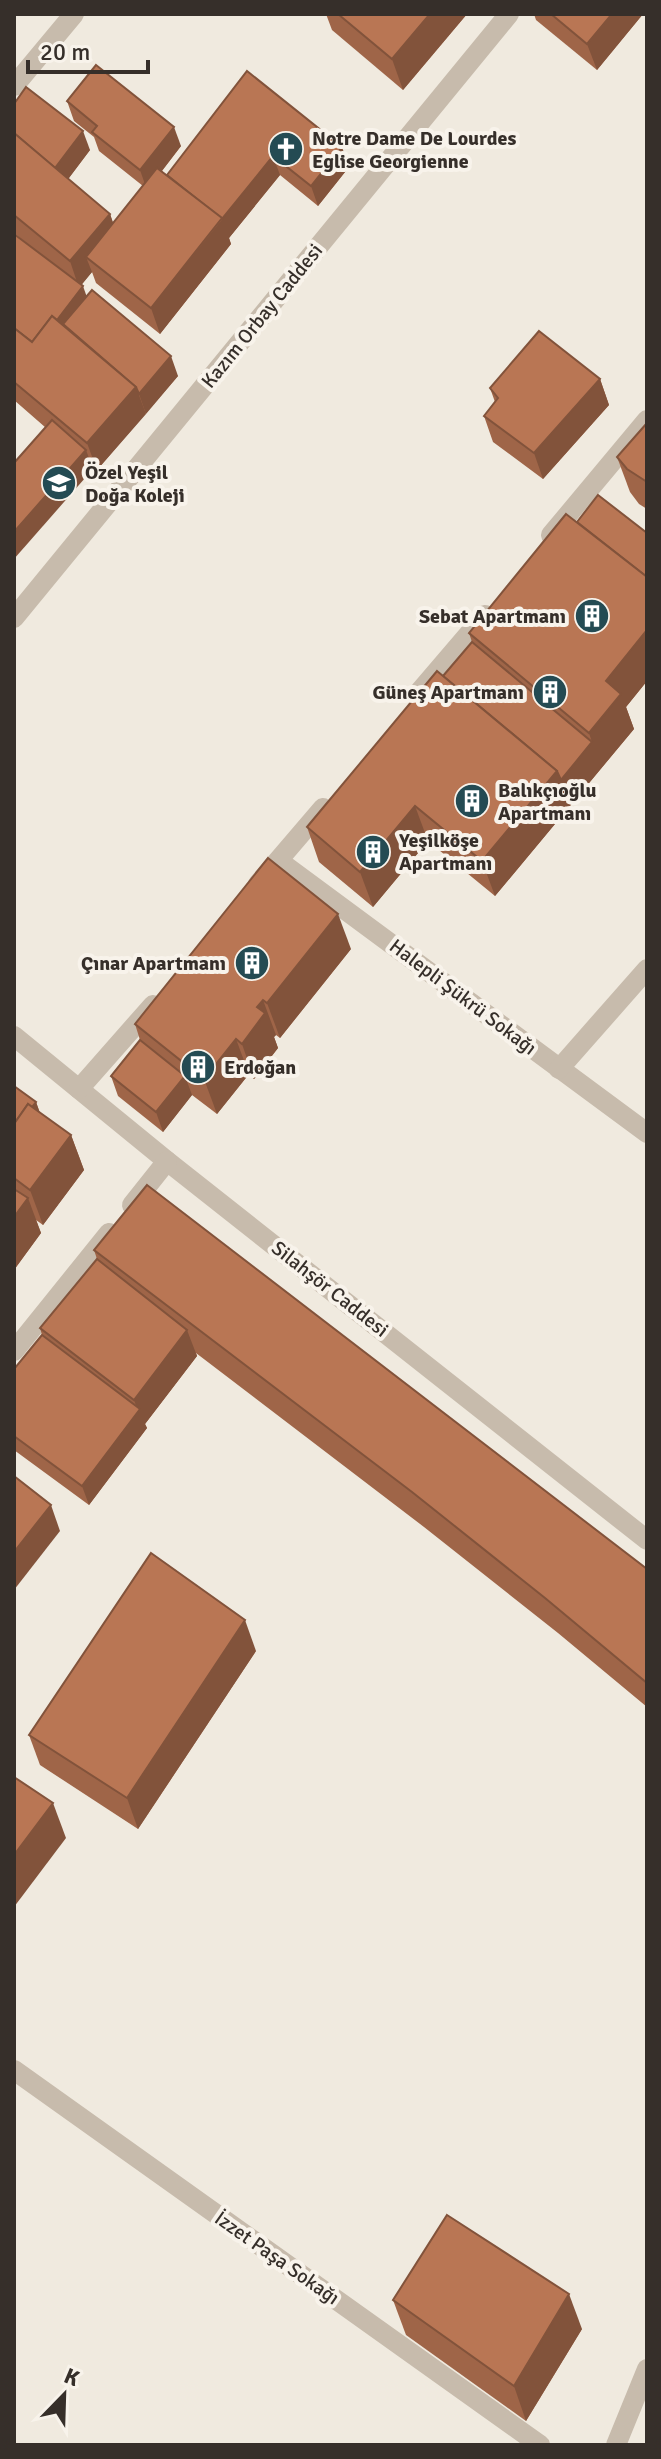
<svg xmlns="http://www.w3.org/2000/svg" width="661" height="2459" font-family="Signika,sans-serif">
	<rect width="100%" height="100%" fill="#f0eadf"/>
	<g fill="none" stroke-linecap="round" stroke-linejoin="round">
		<g stroke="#c7bbac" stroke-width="20">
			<polyline points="14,86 74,14"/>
			<polyline points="551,535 647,420"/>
			<polyline points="14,618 509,14"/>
			<polyline points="420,691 485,615"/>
			<polyline points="279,861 647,1133"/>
			<polyline points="258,884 323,808"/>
			<polyline points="14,1036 167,1161 647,1540"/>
			<polyline points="559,1069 647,969"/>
			<polyline points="79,1089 153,1005"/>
			<polyline points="132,1205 167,1161"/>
			<polyline points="14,1351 109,1233"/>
			<polyline points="14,2070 540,2445"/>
			<polyline points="616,2445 647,2369"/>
		</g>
	</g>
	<g fill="#9f6548">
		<polygon points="326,14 467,14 403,90 332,30"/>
		<polygon points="534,14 643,14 597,70 536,20"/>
		<polygon points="247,71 349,167 318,206 280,175 229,238 231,244 160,334 96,283 92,272 81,285 86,296 178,376 97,470 92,465 93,469 14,400 14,234 33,249 14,233 14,104 90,150 68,179 110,214 113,223 143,186 99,151 94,137 74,121 67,101 181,146 162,171 167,175"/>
		<polygon points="600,379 609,405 543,479 493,442 484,416 495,402 490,388"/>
		<polygon points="647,423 647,509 639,504 630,492 617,457"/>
		<polygon points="577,522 647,533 647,681 626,707 634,729 495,896 428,841 373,907 319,862 307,827 443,676 472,642 469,633"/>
		<polygon points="351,949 280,1038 276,1035 274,1037 278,1048 254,1079 249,1074 217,1114 192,1095 163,1132 118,1096 111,1076 140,1040 135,1024"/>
		<polygon points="14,1086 36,1102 40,1113 71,1135 84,1170 43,1225 36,1220 41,1233 14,1270"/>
		<polygon points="94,1250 647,1569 647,1707 558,1633 424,1527 196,1353 197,1356 145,1424 147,1428 89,1505 14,1450 14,1369 42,1335 40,1328 97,1259"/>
		<polygon points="256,1651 138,1829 40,1765 29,1735"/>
		<polygon points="393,2300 582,2329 526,2421 406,2335"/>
	</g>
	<g fill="#82533b">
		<polygon points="430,14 467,14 403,90 392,59"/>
		<polygon points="612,14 643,14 597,70 587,44"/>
		<polygon points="174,127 181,146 147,190 140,170"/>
		<polygon points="83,131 90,150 60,190 53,170"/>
		<polygon points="342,147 349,167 318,206 311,186"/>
		<polygon points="273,156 280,175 229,238 231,244 160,334 151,308"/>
		<polygon points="110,214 119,240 86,257 92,272 79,288 70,261"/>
		<polygon points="83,286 90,306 35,348"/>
		<polygon points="171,356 178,376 146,414 139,394"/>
		<polygon points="600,379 609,405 543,479 534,453"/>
		<polygon points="136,387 146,414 97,470 87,443"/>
		<polygon points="86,450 93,469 14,559 14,532"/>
		<polygon points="647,630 647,681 626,707 634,729 495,896 482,861 557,771 592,742 589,733 606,681"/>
		<polygon points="415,806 428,841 373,907 360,872"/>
		<polygon points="338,914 351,949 280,1038 267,1003"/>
		<polygon points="263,1000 276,1035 274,1037 278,1048 254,1079 242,1044 257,1007"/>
		<polygon points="236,1039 249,1074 217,1114 204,1079"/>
		<polygon points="185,1076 192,1095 163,1132 156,1112"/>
		<polygon points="36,1102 43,1122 14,1133"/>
		<polygon points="71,1135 84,1170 43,1225 30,1190"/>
		<polygon points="28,1198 41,1233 14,1270 14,1217"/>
		<polygon points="187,1330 197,1356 145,1424 147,1428 89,1505 82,1486 138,1411 134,1400"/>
		<polygon points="51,1505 60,1531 14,1590 14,1552"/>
		<polygon points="245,1620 256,1651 138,1829 127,1798"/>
		<polygon points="53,1803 66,1838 14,1907 14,1855"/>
		<polygon points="569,2294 582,2329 526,2421 514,2386"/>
	</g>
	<g fill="#b97654" stroke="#82533b" stroke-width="2">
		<polygon points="338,14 430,14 392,59"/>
		<polygon points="551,14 612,14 587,44"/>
		<polygon points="96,65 174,127 140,170 92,132 97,126 67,101"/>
		<polygon points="247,71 342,147 311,186 273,156 222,219 167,175"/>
		<polygon points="26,87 83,131 55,168 14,133 14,104"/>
		<polygon points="14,133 110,214 70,261 14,215"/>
		<polygon points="157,168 222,218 151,308 86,257"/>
		<polygon points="14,234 83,286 57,320 52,316 32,342 14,328"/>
		<polygon points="92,290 171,356 139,394 136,387 63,324"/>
		<polygon points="52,316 136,387 87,443 14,382 14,328 32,342"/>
		<polygon points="539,331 600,379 534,453 484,416 498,398 490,388"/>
		<polygon points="52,420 86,450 14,532 14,463"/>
		<polygon points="647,423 647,482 627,469 617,457"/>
		<polygon points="598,495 647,533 647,577 577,522"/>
		<polygon points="566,514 647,577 647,630 606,681 621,694 589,733 469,633"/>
		<polygon points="472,642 592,742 561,780 557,771 443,676"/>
		<polygon points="437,671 557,771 482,861 415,806 360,872 307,827"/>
		<polygon points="268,858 338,914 267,1003 263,1000 257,1007 265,1013 242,1044 236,1039 204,1079 135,1024"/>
		<polygon points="140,1040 185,1076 156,1112 111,1076"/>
		<polygon points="14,1086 36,1102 32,1107 28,1104 14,1124"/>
		<polygon points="28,1104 71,1135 30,1190 14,1178 14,1124"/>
		<polygon points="147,1185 647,1569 647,1683 545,1598 412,1492 94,1250"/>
		<polygon points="14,1189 28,1198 14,1217"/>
		<polygon points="97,1259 187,1330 134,1400 40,1328"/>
		<polygon points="42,1335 140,1409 82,1486 14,1436 14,1369"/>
		<polygon points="14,1476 51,1505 14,1552"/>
		<polygon points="151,1553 245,1620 127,1798 29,1735"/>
		<polygon points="14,1777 53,1803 14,1855"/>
		<polygon points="447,2215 569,2294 514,2386 393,2300"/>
	</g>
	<defs>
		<g id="church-disc" transform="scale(1.8)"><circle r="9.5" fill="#244b53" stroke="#f8f3eb"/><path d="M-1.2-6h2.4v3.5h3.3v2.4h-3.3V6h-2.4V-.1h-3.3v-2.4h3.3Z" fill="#fff"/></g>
		<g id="school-disc" transform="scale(1.8)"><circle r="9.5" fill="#244b53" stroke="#f8f3eb"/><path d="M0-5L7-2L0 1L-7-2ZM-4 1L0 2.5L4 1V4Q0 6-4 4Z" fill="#fff"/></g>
		<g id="building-disc" transform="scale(1.8)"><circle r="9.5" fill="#244b53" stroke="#f8f3eb"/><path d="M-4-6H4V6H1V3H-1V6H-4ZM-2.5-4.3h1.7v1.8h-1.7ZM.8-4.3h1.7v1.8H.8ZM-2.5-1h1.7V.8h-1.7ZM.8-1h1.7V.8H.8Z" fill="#fff"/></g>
	</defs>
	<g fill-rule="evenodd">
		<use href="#church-disc" x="286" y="149"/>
		<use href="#school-disc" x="59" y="483"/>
		<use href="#building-disc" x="592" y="616"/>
		<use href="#building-disc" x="550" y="692"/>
		<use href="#building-disc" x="472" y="801"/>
		<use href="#building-disc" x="373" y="852"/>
		<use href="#building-disc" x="252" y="963"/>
		<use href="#building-disc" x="198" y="1067"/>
	</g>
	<g text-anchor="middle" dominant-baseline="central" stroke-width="8" stroke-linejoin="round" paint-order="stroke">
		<g font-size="20" font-weight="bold" fill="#362f2a" stroke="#f8f3eb" text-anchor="start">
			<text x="312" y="138">Notre Dame De Lourdes<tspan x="312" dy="23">Eglise Georgienne</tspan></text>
			<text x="85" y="472">Özel Yeşil<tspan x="85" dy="23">Doğa Koleji</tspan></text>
			<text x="566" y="616" text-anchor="end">Sebat Apartmanı</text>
			<text x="524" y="692" text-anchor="end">Güneş Apartmanı</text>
			<text x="498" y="790">Balıkçıoğlu<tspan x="498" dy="23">Apartmanı</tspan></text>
			<text x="399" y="840">Yeşilköşe<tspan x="399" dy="23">Apartmanı</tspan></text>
			<text x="226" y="963" text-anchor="end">Çınar Apartmanı</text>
			<text x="224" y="1067">Erdoğan</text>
		</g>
		<g font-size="20" fill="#362f2a" stroke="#f8f3eb">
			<text transform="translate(262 316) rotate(-51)">Kazım Orbay Caddesi</text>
			<text transform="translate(463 997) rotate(37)">Halepli Şükrü Sokağı</text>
			<text transform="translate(330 1289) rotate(38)">Silahşör Caddesi</text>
			<text transform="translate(277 2258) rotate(35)">İzzet Paşa Sokağı</text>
		</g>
	</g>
	<rect width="661" height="2459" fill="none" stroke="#362f2a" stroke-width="32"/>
	<g transform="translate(64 2395) rotate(23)" stroke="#f8f3eb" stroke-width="6" paint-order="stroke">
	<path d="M0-6L14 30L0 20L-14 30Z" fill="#362f2a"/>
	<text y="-12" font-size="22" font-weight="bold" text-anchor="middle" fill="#362f2a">K</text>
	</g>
	<path d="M28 60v12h120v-12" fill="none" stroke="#362f2a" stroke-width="4"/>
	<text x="40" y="60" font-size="24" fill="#362f2a" stroke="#f8f3eb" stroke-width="6" paint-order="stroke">20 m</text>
</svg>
